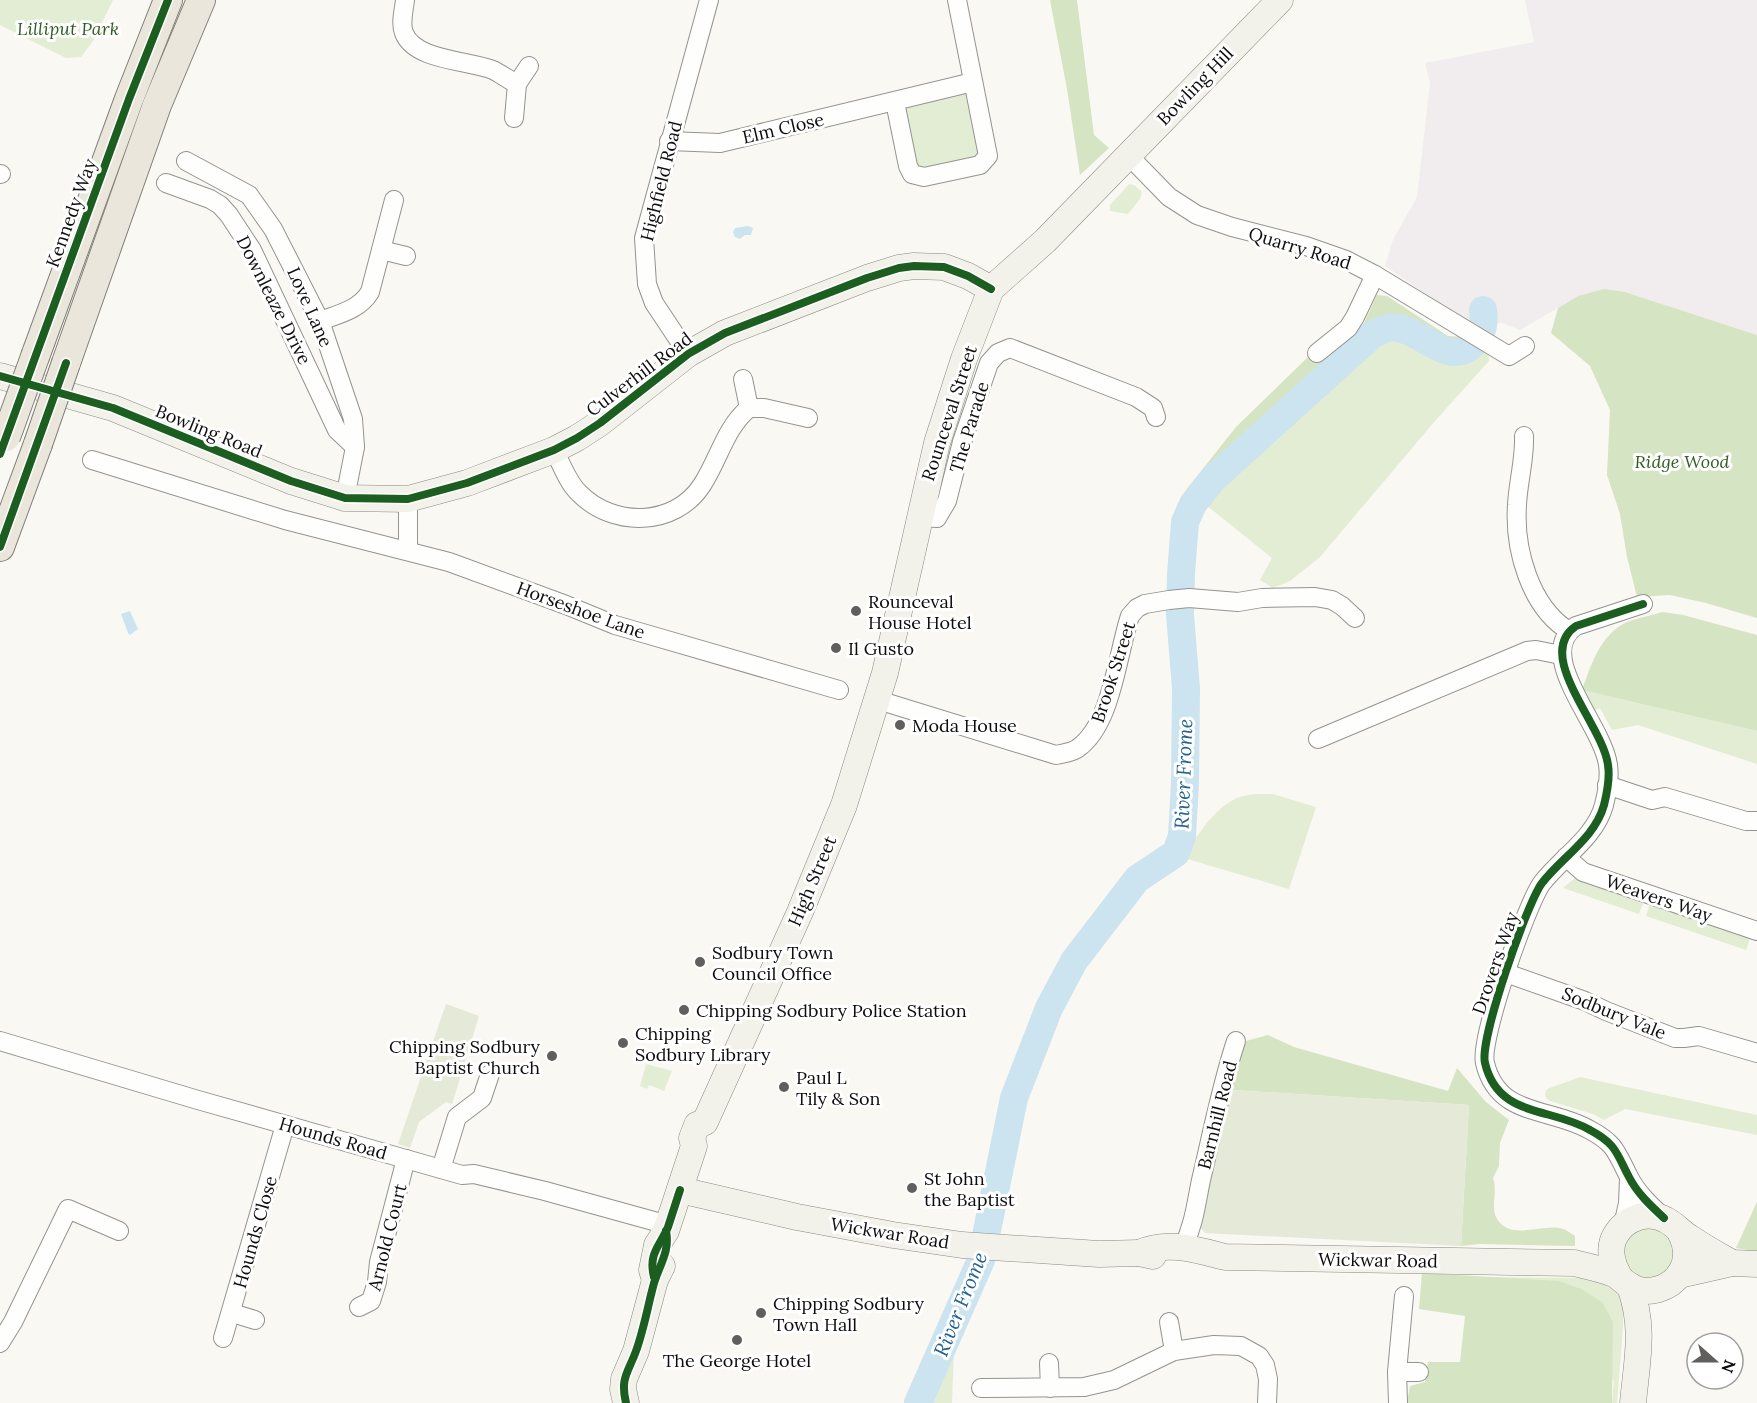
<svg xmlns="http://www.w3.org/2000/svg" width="1757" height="1403" font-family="Lora,serif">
	<rect width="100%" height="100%" fill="#faf8f2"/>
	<polygon fill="#f1ecee" points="1525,0 1757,0 1757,335 1625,292 1578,296 1520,330 1500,322 1485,334 1385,266 1393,240 1417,197 1430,83 1425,63 1534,42"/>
	<g fill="#e3edd4">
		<polygon points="0,0 113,0 93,41 81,57 66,58 0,25"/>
		<polygon points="968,87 982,158 915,172 899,104"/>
		<polygon points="1129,184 1134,185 1142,192 1140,199 1128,214 1110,211 1110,205"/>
		<polygon points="1389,333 1404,334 1451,357 1479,343 1488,350 1489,361 1435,421 1320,557 1290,581 1273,588 1260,580 1272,558 1201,501 1218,480 1346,364 1375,340"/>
		<polygon points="1582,690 1757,731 1757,764 1638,725 1612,730 1600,708 1594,711"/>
		<path d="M1254 794H1273L1316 807 1289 889 1184 858C1195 838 1211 813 1231 801 1238 797 1246 795 1254 794Z"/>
		<polygon points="1575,878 1644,901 1639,914 1563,888"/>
		<polygon points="1650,903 1751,936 1746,950 1646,916"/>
		<polygon points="646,1064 672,1071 664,1091 649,1085 647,1089 640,1086"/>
		<polygon points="1580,1077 1757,1115 1757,1135 1625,1109 1604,1120 1593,1114 1550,1101 1546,1098 1545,1093 1547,1089"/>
		<polygon points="1646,1226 1667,1232 1677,1253 1668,1273 1646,1280 1632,1274 1624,1261 1623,1246 1632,1233"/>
		<polygon points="1490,1277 1583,1278 1603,1282 1613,1288 1620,1297 1623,1308 1623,1328 1617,1403 1612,1403 1614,1381"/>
		<polygon points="935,1342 954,1349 952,1403 910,1403"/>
	</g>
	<g fill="#d5e4c3">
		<polygon points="1050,0 1077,0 1094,135 1109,148 1080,175 1067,89"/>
		<polygon points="1604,289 1625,292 1757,335 1757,618 1706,603 1670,595 1637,597 1627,557 1620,514 1607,475 1610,410 1590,366 1551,333 1558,308 1578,296"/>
		<path d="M1377 295 1387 296 1448 336 1464 337 1479 343C1449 382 1419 325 1388 334 1383 335 1379 338 1375 340L1218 480 1201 501 1186 490 1236 427 1308 357 1326 352 1349 338 1364 323Z"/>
		<path d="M1662 612 1683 615 1757 635V731L1582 690C1591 665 1600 636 1625 623 1636 618 1650 616 1662 612Z"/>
		<path d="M1268 1035 1294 1047 1448 1091 1457 1068 1486 1102 1509 1120 1500 1143 1499 1166 1493 1178C1498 1191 1490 1207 1497 1219 1511 1242 1544 1222 1563 1229 1567 1230 1572 1234 1575 1236V1246L1480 1244 1461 1246 1469 1105 1233 1090V1082L1246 1041Z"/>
		<polygon points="1757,1202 1757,1252 1736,1248"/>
		<polygon points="1422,1273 1559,1281 1581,1289 1602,1302 1613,1322 1612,1403 1407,1403 1410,1386 1425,1382 1428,1362 1460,1362 1465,1316 1419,1309"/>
	</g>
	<g fill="#e5e9d7">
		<polygon points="446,1004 479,1016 452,1104 446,1102 419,1122 410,1148 398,1144"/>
		<polygon points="1233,1090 1469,1105 1461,1246 1205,1233 1199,1226"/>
	</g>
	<g fill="#cce4f0">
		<polygon points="748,226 753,228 751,235 745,235 740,239 735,237 733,232 735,228"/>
		<polygon points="130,611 138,629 130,635 128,633 121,614"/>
	</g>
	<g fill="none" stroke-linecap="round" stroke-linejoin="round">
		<path stroke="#cce4f0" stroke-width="28" d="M918 1403 981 1260 1014 1098 1049 1008 1074 961 1137 879 1176 853 1182 836 1185 783 1186 689 1180 614 1181 574 1185 522 1193 504 1213 479 1372 335C1382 330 1387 326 1398 328 1423 331 1449 368 1473 344 1483 334 1485 323 1483 310"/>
		<g stroke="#949390" stroke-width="20">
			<g id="street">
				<path d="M405 0C404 10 400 23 404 33 415 61 468 60 493 70 501 74 509 80 517 84"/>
				<polyline points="895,102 908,166 912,174 924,177 980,165 988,156 957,0"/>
				<polyline points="514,118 517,84 529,66"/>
				<polyline points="669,141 720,143 973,82"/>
				<polyline points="1128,155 1169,197 1197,215 1232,227 1306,246 1346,260 1375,275 1509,356 1525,346"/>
				<polyline points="186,161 249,195 273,229 320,321 353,419 355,447 345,498"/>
				<polyline points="0,174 1,174"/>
				<polyline points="166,183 210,199 220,205 229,215 252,250 337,430 355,447"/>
				<polyline points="381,250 406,256"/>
				<path d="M320 321C339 314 359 310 370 292L394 200"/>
				<polyline points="1317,353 1348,328 1355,317 1375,275"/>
				<polyline points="688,354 654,303 647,284 644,238 709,0"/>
				<polyline points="743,379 749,408"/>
				<path d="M1524 436C1525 459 1518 482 1517 505 1514 549 1530 607 1569 631"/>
				<path d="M554 450C561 463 568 483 579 493 613 528 675 527 702 485 719 459 725 428 749 408H764L808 418"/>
				<polyline points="92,460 285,520 449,562 566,605 615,625 839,690"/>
				<polyline points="408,499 408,551"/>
				<polyline points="919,517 937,518 947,501 962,442 989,363 998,353 1010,348 1136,397 1153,408 1156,417"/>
				<path d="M1643 604 1576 626C1533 655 1603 725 1608 765 1610 777 1607 793 1604 805 1595 838 1562 857 1542 883 1527 903 1479 1040 1485 1063 1498 1118 1551 1107 1590 1130 1616 1144 1616 1152 1629 1177 1637 1193 1651 1206 1664 1218"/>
				<path d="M878 700 1056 755C1063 753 1072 753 1078 748 1112 724 1117 655 1130 616L1137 608 1145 604 1169 600 1189 598 1238 602 1262 598 1315 597 1332 600 1342 606 1355 618"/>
				<polyline points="1318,739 1527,651 1536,650 1561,655"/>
				<polyline points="1607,785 1652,800 1665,797 1746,821 1757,821"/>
				<polyline points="1566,857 1583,872 1757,931"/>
				<polyline points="1506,973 1585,1001 1606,1011 1675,1038 1684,1038 1699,1036 1757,1053"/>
				<polyline points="0,1041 198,1100 462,1175 474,1174 545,1191 668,1225"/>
				<polyline points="441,1169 457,1117 482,1098 490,1074"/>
				<polyline points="1623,1226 1628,1203 1629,1178"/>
				<path d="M1183 1247C1194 1225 1196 1204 1201 1180 1212 1134 1221 1086 1236 1041"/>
				<polyline points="359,1307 371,1301 377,1282 379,1262 406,1159"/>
				<polyline points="232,1313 255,1320"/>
				<polyline points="1169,1322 1174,1351"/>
				<polyline points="223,1338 285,1125"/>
				<polyline points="0,1343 13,1322 68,1209 119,1231"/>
				<polyline points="1049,1363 1050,1388"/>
				<polyline points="1397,1372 1419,1372"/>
				<polyline points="981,1388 1084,1387 1114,1380 1174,1351 1214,1345 1241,1346 1259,1356 1265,1365 1268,1379 1267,1403"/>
				<polyline points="1398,1403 1397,1372 1404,1296"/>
			</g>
		</g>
		<g stroke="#8a8987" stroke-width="27">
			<g id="secondary">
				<polyline points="0,376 113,408 291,481 345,498 408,499 467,483 554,450 577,438 600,423 688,354 725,333 867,278 899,268 914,266 944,267 968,276 991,289"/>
				<polyline points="680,1190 797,1217 893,1235 962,1245 1099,1254 1139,1253 1153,1256"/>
				<path d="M1139 1253C1167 1240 1197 1250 1225 1257L1574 1263C1587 1266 1601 1269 1614 1274 1620 1277 1623 1282 1629 1285 1646 1297 1671 1289 1681 1272 1689 1259 1687 1245 1680 1232"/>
				<polyline points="1679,1275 1732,1263 1757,1264"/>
				<path d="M1619 1276C1612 1265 1608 1248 1615 1236 1625 1218 1648 1210 1666 1220 1676 1225 1682 1234 1692 1239 1705 1248 1718 1255 1732 1263"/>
				<polyline points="655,1280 652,1270 657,1245 666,1231 694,1146 692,1138 697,1125 705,1122 800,912 844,805 885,673 937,443 964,359 991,289 1045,241 1280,0"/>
				<path d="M1630 1286C1645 1329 1637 1359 1633 1403"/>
				<polyline points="626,1403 623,1389 624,1379 636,1351 655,1280 662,1266"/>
			</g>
		</g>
		<g stroke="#81807d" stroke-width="30">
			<g id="primary">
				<polyline points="36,354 129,99 168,0"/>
				<polyline points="66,363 157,105 201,0"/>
				<polyline points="0,547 38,444"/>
			</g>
		</g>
		<use href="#street" stroke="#fefefd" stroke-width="18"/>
		<use href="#secondary" stroke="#f3f2ea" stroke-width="26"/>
		<use href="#primary" stroke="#eae6db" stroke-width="28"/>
		<g stroke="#81807d" stroke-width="30" stroke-linecap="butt">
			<g id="primary-bridge">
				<polyline points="6,437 36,354"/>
				<polyline points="38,444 66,363"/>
			</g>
		</g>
		<use href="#primary-bridge" stroke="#eae6db" stroke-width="28"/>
		<g stroke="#fff" stroke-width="11">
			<g id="cycleway">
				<polyline points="0,376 113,408 291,481 345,498 408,499 467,483 554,450 577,438 600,423 688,354 725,333 867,278 899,268 914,266 944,267 968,276 991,289"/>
				<polyline points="0,454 129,99 168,0"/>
				<polyline points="0,547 66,363"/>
				<path d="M1643 604 1576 626C1533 655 1603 725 1608 765 1610 777 1607 793 1604 805 1595 838 1562 857 1542 883 1527 903 1479 1040 1485 1063 1498 1118 1551 1107 1590 1130 1616 1144 1616 1152 1629 1177 1637 1193 1651 1206 1664 1218"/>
				<path d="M654 1277C648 1253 660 1246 668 1227 672 1215 676 1202 680 1190"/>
				<path d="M626 1403C620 1378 628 1373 636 1351 644 1329 648 1305 654 1283 660 1264 670 1251 666 1231"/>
			</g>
		</g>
		<use href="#cycleway" stroke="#1b5e20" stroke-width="8"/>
	</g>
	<g fill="#605f5d" stroke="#fff" stroke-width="2">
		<circle cx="856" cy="611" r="6"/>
		<circle cx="836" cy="648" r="6"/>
		<circle cx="900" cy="725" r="6"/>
		<circle cx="700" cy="962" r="6"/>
		<circle cx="684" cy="1010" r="6"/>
		<circle cx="623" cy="1043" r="6"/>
		<circle cx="552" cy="1056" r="6"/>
		<circle cx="784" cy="1087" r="6"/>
		<circle cx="912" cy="1188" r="6"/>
		<circle cx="761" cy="1313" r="6"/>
		<circle cx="737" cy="1340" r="6"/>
	</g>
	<g text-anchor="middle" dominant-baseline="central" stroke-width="6" stroke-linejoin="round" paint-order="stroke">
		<g font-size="18" font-style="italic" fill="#315d24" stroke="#fff">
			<text x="68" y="28">Lilliput Park</text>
			<text x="1682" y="461">Ridge Wood</text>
		</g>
		<g font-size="18" fill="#0d0d0d" stroke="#fff">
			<text transform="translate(1195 86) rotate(-46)">Bowling Hill</text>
			<text transform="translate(783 128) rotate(-13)">Elm Close</text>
			<text transform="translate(661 181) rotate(-76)">Highfield Road</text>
			<text transform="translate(71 213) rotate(-70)">Kennedy Way</text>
			<text transform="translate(1300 248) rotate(17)">Quarry Road</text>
			<text transform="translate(274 300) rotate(63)">Downleaze Drive</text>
			<text transform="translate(310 307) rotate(66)">Love Lane</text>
			<text transform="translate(639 374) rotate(-37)">Culverhill Road</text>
			<text transform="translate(949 413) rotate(-72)">Rounceval Street</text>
			<text transform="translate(969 427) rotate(-73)">The Parade</text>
			<text transform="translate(209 431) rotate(22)">Bowling Road</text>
			<text transform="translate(581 610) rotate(20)">Horseshoe Lane</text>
			<text transform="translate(1113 672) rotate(-72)">Brook Street</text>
			<text transform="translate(812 881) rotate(-67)">High Street</text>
			<text transform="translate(1659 898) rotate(19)">Weavers Way</text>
			<text transform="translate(1495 963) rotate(-71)">Drovers Way</text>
			<text transform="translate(1614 1013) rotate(22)">Sodbury Vale</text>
			<text transform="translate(1217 1115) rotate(-76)">Barnhill Road</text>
			<text transform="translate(333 1138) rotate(16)">Hounds Road</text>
			<text transform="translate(255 1232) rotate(-74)">Hounds Close</text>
			<text transform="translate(890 1233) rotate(9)">Wickwar Road</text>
			<text transform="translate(387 1237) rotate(-76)">Arnold Court</text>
			<text transform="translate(1378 1260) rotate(1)">Wickwar Road</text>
		</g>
		<g font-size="18" fill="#0d0d0d" stroke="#fff" text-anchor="start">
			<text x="868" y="601">Rounceval<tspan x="868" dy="21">House Hotel</tspan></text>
			<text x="848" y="648">Il Gusto</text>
			<text x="912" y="725">Moda House</text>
			<text x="712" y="952">Sodbury Town<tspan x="712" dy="21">Council Office</tspan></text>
			<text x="696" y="1010">Chipping Sodbury Police Station</text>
			<text x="635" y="1033">Chipping<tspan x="635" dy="21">Sodbury Library</tspan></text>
			<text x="540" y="1046" text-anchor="end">Chipping Sodbury<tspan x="540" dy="21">Baptist Church</tspan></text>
			<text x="796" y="1077">Paul L<tspan x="796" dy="21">Tily &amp; Son</tspan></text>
			<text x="924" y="1178">St John<tspan x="924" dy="21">the Baptist</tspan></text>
			<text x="773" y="1303">Chipping Sodbury<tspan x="773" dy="21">Town Hall</tspan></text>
			<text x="737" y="1360" text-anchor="middle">The George Hotel</text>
		</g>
		<g font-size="20" font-style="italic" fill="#236291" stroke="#fff">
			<text transform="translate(1183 774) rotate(-88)">River Frome</text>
			<text transform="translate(960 1304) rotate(-68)">River Frome</text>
		</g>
	</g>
	<g transform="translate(1715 1361) rotate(111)"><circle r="28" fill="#ffffff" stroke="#9e9e9e" stroke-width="1.5"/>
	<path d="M0-4.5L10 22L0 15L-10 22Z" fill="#605f5d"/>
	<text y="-9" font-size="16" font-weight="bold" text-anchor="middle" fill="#0d0d0d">N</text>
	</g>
</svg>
